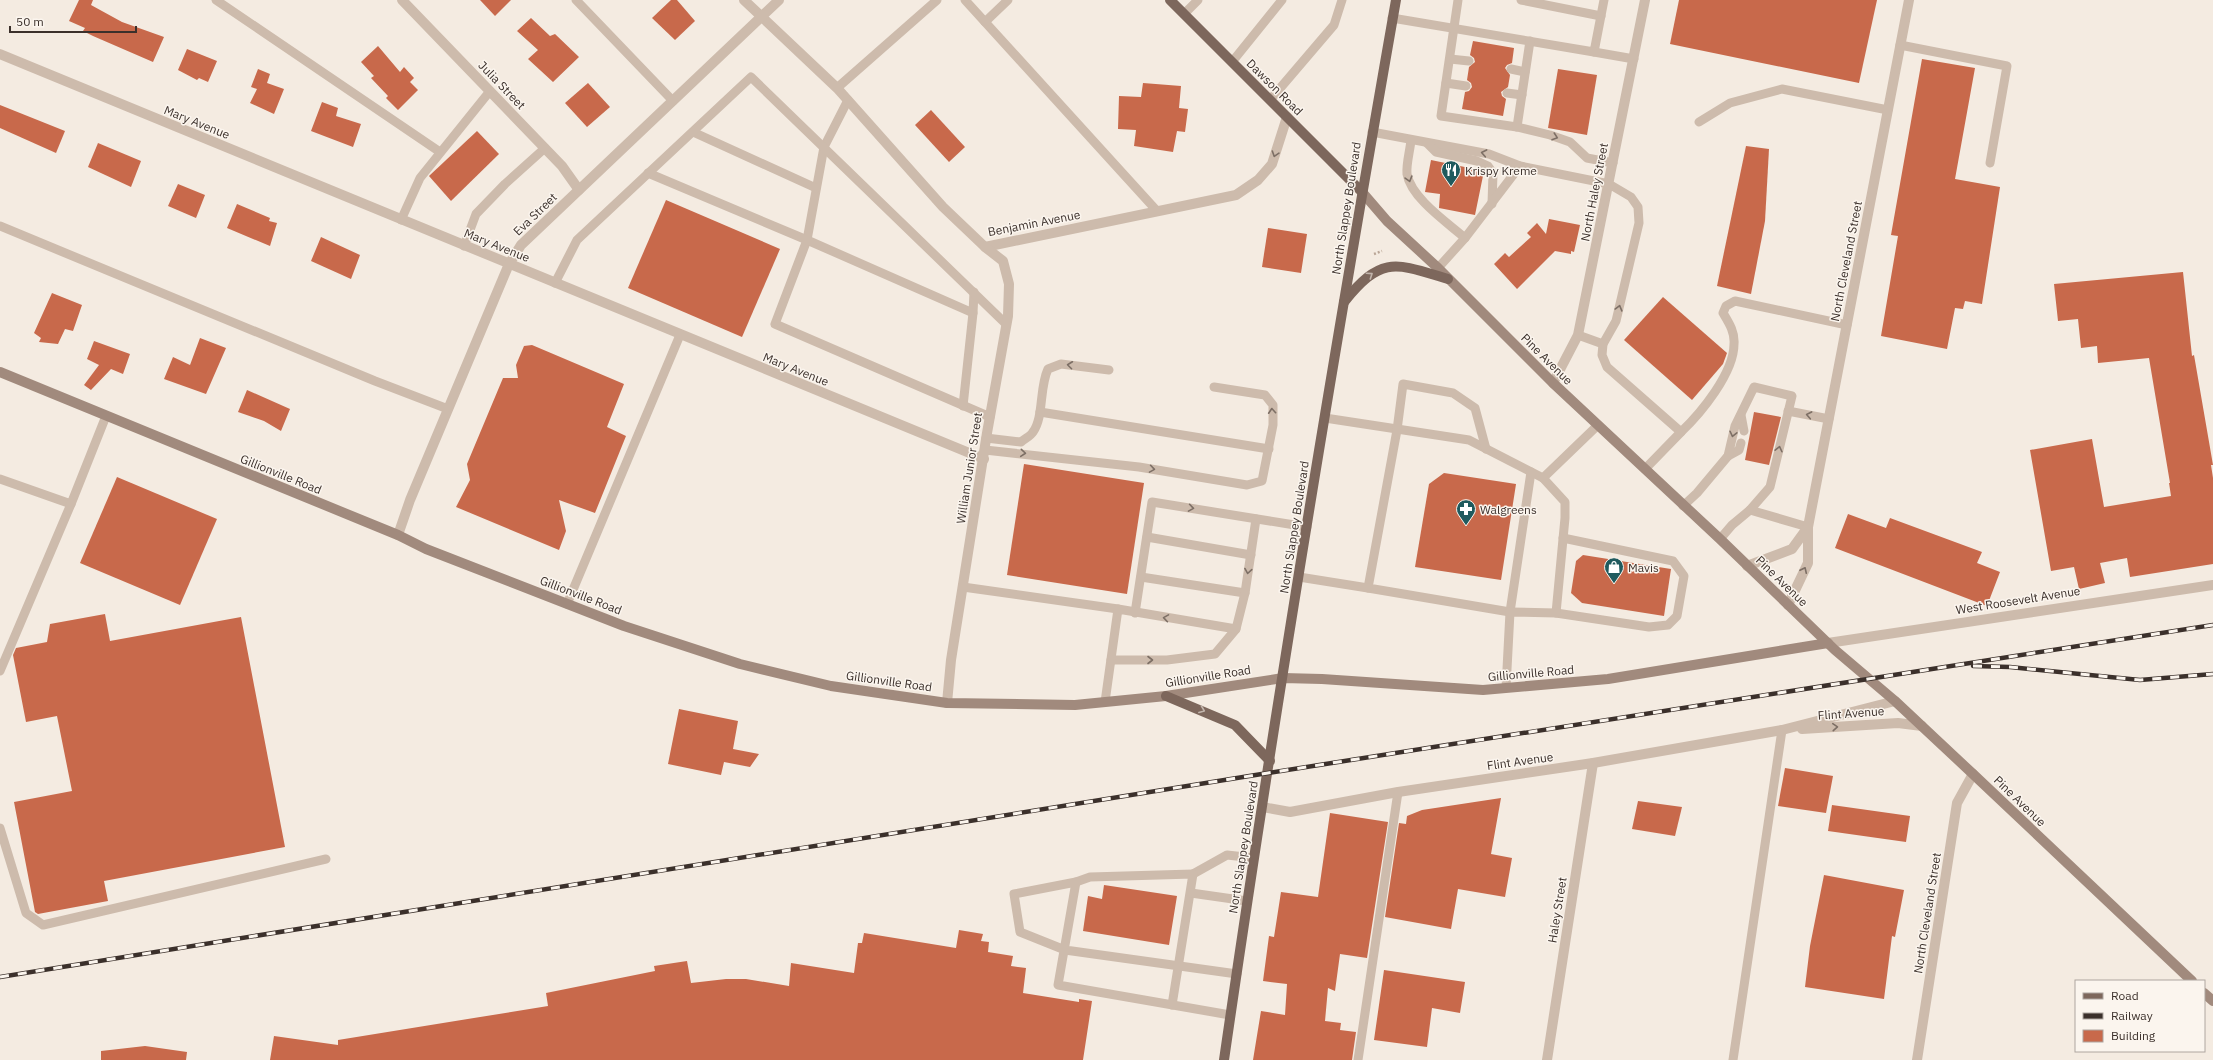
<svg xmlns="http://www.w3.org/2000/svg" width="2213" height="1060" font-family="'IBM Plex Sans',sans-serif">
	<rect width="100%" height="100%" fill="#f4ebe1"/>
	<g fill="#c8694b">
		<polygon points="79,0 93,0 91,5 122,22 164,37 153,62 93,36 83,31 85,28 69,21"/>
		<polygon points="480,0 511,0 495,16"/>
		<polygon points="671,0 677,0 695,21 675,40 652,18"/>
		<polygon points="1679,0 1877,0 1859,83 1670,44"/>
		<polygon points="531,18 550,36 555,34 579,57 553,82 528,59 538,50 517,31"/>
		<polygon points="1473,41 1514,48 1512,63 1507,65 1505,68 1510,75 1508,87 1501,92 1502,96 1506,99 1503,116 1462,109 1465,92 1469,91 1472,87 1471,83 1467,80 1469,67 1475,62 1474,58 1470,55"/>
		<polygon points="378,46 400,72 404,67 414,78 410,82 418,90 398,110 386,98 388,96 371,78 374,76 361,62"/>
		<polygon points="187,49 217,61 208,82 199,78 197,80 178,70"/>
		<polygon points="1922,59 1975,68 1955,179 2000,187 1982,304 1965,301 1963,309 1955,308 1947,349 1881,336 1898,236 1891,235"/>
		<polygon points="258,69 270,74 267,83 284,89 274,114 250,103 257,89 251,87"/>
		<polygon points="1558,69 1597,75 1587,135 1548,128"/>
		<polygon points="588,83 610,107 587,127 565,103"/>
		<polygon points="1143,83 1181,86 1179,108 1188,109 1185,132 1177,131 1173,152 1134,146 1136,130 1118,129 1119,96 1141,97"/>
		<polygon points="322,102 338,108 336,116 361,124 353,147 311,131"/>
		<polygon points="0,105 65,131 56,153 0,128"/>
		<polygon points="931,110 965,147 949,162 915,125"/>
		<polygon points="477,131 499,154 451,201 429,176"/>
		<polygon points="98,143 141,161 131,187 88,167"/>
		<polygon points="1746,146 1769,149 1765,221 1751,294 1717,286"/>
		<polygon points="1431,160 1484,171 1475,215 1439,208 1440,194 1425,192"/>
		<polygon points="178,184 205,195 196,218 168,206"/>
		<polygon points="666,200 780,249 742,337 628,288"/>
		<polygon points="237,204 270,218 269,221 277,223 270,246 227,228"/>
		<polygon points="1549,219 1580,225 1574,252 1571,251 1571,254 1555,251 1517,289 1494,264 1505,253 1509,257 1531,237 1527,233 1537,223 1546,234"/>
		<polygon points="1268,228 1307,234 1301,273 1262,267"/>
		<polygon points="321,237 360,255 351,279 311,261"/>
		<polygon points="2183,272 2192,356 2194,355 2213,465 2211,465 2213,478 2213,564 2130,577 2127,558 2100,563 2105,583 2079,589 2074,567 2051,571 2030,450 2092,439 2104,507 2171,496 2169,483 2170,483 2149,358 2098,363 2097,346 2081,348 2078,319 2058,321 2054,284"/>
		<polygon points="52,293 82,305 73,331 65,329 58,344 39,342 41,338 34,333"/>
		<polygon points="1663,297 1727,353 1723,364 1692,400 1624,340"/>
		<polygon points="200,338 226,348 206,394 164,379 173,357 190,365"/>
		<polygon points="94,341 130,354 123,374 111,369 91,390 84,385 99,365 87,359"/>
		<polygon points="532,345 624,384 607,427 626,436 595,513 559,500 566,531 559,550 456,507 470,480 467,464 503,378 518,378 516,365 524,346"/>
		<polygon points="247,390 290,409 281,431 264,421 238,412"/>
		<polygon points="1754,412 1781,417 1769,465 1745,460"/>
		<polygon points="1024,464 1144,483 1127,594 1007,575"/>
		<polygon points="1444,473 1516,484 1501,580 1415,567 1429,484"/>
		<polygon points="117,477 217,519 180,605 80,563"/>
		<polygon points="1848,514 1886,528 1890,518 1982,552 1977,563 2000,572 1987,606 1835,548"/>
		<polygon points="1583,555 1671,569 1664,616 1582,603 1571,593 1576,561"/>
		<polygon points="105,614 110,641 241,617 285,847 104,881 108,901 38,914 35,912 14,802 72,791 57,716 26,722 13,655 16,648 47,642 50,624"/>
		<polygon points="679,709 738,721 733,749 759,754 750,767 724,762 721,775 668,764"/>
		<polygon points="1785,768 1833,776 1826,813 1778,806"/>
		<polygon points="1501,798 1491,854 1512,858 1505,897 1458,889 1451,929 1385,917 1399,823 1406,824 1407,816 1422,810"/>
		<polygon points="1638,801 1682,807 1675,836 1632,829"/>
		<polygon points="1832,805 1910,816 1906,842 1828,831"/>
		<polygon points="1330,813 1388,822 1367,958 1340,954 1335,991 1328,988 1325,1021 1341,1023 1340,1030 1356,1032 1352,1060 1253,1060 1261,1011 1285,1015 1287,984 1263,981 1269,936 1274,937 1281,892 1318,897"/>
		<polygon points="1824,875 1904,890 1895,937 1892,936 1884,999 1805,987 1810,946"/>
		<polygon points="1104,885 1177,896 1169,945 1083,931 1088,896 1102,899"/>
		<polygon points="959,930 983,934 981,941 989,942 988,952 1013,956 1011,966 1026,968 1023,993 1079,1002 1079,999 1092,1001 1083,1060 270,1060 274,1036 338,1045 338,1040 548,1006 546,993 655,971 654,966 687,961 691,983 726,979 746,979 789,986 791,963 854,973 858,943 862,943 864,933 956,948"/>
		<polygon points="1384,970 1465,982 1460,1013 1432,1008 1427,1047 1374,1040"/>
		<polygon points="145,1046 187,1052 186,1060 101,1060 101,1051"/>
	</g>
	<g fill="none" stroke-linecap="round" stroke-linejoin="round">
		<polyline stroke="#b9a596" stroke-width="2.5" stroke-dasharray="2 2" stroke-linecap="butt" points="1374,254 1382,251"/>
		<g stroke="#cdbbac" stroke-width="9">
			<polyline points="216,0 440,152"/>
			<polyline points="576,0 673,101"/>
			<polyline points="965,0 1157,211"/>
			<polyline points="1458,0 1441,116 1517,127 1550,135 1570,142 1587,158 1613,163"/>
			<polyline points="1521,0 1601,16"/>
			<polyline points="1184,14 1198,0"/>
			<polyline points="1392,18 1594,52 1604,0"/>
			<polyline points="985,22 1008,0"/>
			<polyline points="1900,45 2007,66 1990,163"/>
			<polyline points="1594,52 1634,59"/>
			<polyline points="1450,59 1469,61"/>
			<polyline points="1232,62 1282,0"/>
			<polyline points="1511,69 1525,72"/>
			<polyline points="1446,83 1466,86"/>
			<polyline points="837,88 937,0"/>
			<polyline points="1507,93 1522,95"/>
			<polyline points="848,100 824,147 807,240 775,324 990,417"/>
			<polyline points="1270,100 1334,25 1342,0"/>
			<polyline points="1699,122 1730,103 1782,89 1888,110"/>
			<polyline points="1517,127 1530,41"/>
			<polyline points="693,132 816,188"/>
			<path d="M1372 132 1489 154 1520 166 1609 184 1631 197 1638 207 1639 223 1616 321 1603 344 1602 355 1607 367 1681 432C1701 413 1734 373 1734 344 1735 332 1729 323 1723 313L1726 306 1735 301 1847 325"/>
			<path d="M1411 140C1410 151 1406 164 1407 174 1411 198 1448 223 1465 238"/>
			<polyline points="1427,143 1436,152 1477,161 1488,166 1493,173 1492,204"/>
			<polyline points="648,173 807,240 973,313 974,292"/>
			<polyline points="401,220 420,178 490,91"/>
			<polyline points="0,226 375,381 448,409"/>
			<polyline points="464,246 476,214 505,184 545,148"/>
			<polyline points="1438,268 1465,238 1520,166"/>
			<polyline points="555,283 577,240 751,77 1006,324"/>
			<polyline points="1578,335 1603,344"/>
			<polyline points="963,406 973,313"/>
			<polyline points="1788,411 1829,419"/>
			<polyline points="1040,412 1269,449"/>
			<polyline points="1741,415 1744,431"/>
			<polyline points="1325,418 1469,440 1543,478 1598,425"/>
			<path d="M986 438 1021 442C1024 439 1031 436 1033 432 1044 417 1039 388 1048 369L1061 364 1109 370"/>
			<polyline points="1486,449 1475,408 1453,393 1403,384 1397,430 1368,588 1510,612 1531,472"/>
			<polyline points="985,450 1139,467 1247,485 1262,481 1273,425 1273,405 1265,395 1214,387"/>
			<polyline points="1728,456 1739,450 1741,443"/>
			<polyline points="1645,469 1681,432"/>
			<polyline points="0,479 71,504 106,416"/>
			<polyline points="1683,506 1697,493 1728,456 1735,426 1754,387 1792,396 1770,487 1750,510 1732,525 1720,539"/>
			<polyline points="1750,510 1808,527"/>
			<polyline points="1147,537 1251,555"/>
			<polyline points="1141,577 1245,593"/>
			<polyline points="1299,577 1368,588"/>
			<polyline points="963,587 1118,609"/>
			<polyline points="567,604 680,335"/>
			<polyline points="1135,613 1152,502 1307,527"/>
			<polyline points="1556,613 1649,627 1668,625 1677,616 1684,576 1673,561 1563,538"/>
			<polyline points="1111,660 1167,660 1215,654 1236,629"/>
			<polyline points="0,671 71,504"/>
			<polyline points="1506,688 1510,612 1556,613 1565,518 1565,502 1543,478"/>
			<polyline points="1105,702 1118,609 1236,629 1245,593 1256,519"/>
			<polyline points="0,828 26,913 43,925 326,859"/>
			<polyline points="1193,874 1227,855 1254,858"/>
			<polyline points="1076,882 1090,877 1193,874 1172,1005"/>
			<polyline points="1191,893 1247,901"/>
			<polyline points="1230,1015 1058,985 1076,882 1014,894 1020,932 1065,950 1237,974"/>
			<polyline points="1358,1060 1398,792"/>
			<polyline points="1733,1060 1782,730"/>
		</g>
		<g stroke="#cdbbac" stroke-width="10">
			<polyline points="402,0 562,166 579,190"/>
			<polyline points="744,0 837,88 943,207 985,247 1236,195 1258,180 1272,164 1287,117"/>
			<polyline points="0,54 984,459"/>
			<polyline points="1553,383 1578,335 1645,0"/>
			<polyline points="398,535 410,500 509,264 521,245 779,0"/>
			<polyline points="1747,566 1792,549 1808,527"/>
			<polyline points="1788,605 1808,563 1808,527 1909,0"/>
			<polyline points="1828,643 2213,585"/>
			<polyline points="947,703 951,660 987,433 1008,316 1009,284 1003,261 985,247"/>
			<polyline points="1802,729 1898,723 1922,726"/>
			<polyline points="1262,807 1290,812 1398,792 1593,763 1782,730 1895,701"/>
			<polyline points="1547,1060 1593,763"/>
			<polyline points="1917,1060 1957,803 1973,774"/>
		</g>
		<g stroke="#a18a7d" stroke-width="10">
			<polyline points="1362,192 1387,221 1438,268 1553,383 1720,539 1835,650 1895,701 1973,774 2192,981"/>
			<polyline points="0,372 398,535 426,549 624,626 740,664 831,686 947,703 1075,705 1166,696 1283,678 1322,679 1483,690 1608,679 1828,643"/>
			<polyline points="2204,993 2213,1001"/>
		</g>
		<g stroke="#7d675c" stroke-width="10">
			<polyline points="1170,0 1362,192"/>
			<path d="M1344 302C1382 255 1395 263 1448 279"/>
			<polyline points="1166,696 1235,725 1270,761"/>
			<path d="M1224 1060C1275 706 1334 353 1396 0"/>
		</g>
		<g stroke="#3b302b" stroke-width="4.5">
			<g id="rail">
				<polyline points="1973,666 2010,667 2140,680 2213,674"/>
				<polyline points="0,977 1268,773 2213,625"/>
			</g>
		</g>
		<use href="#rail" stroke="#fbf5ee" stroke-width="3" stroke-dasharray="9" stroke-linecap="butt"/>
	</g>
	<defs><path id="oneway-chevron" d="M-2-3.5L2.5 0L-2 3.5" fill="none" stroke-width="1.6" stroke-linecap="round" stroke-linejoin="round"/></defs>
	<g stroke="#7d6f65">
		<use href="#oneway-chevron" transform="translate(1555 137) rotate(19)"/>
		<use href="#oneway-chevron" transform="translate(1484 153) rotate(-169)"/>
		<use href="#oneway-chevron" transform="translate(1275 154) rotate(108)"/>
		<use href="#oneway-chevron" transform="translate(1409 179) rotate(74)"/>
		<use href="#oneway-chevron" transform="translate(1619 308) rotate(-75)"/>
		<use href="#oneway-chevron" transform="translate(1070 365) rotate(-173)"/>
		<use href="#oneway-chevron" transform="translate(1272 411) rotate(-94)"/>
		<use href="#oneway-chevron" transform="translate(1809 415) rotate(-169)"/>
		<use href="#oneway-chevron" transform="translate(1733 434) rotate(103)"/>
		<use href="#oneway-chevron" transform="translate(1779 449) rotate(-77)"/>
		<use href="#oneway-chevron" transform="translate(1023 453) rotate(5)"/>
		<use href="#oneway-chevron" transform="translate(1152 469) rotate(9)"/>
		<use href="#oneway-chevron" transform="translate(1191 508) rotate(9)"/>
		<use href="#oneway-chevron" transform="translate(1804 570) rotate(-65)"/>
		<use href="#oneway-chevron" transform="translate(1248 571) rotate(99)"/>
		<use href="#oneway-chevron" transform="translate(1166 618) rotate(-171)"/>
		<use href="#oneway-chevron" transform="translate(1150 660)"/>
		<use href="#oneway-chevron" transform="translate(1835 727) rotate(-4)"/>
	</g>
	<g stroke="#c2b5ac">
		<use href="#oneway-chevron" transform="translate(1370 275) rotate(-34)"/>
		<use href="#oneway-chevron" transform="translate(1202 710) rotate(21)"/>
	</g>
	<defs>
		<g id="restaurant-pin" transform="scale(1)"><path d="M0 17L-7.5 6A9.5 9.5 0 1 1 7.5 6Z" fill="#1f5a5e" stroke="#fbf5ee"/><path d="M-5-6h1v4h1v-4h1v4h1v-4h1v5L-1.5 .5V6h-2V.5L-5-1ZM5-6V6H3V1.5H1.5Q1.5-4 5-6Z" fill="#fff"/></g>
		<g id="pharmacy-pin" transform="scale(1)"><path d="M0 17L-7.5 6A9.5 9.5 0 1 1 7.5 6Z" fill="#1f5a5e" stroke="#fbf5ee"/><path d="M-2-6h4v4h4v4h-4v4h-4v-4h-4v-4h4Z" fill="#fff"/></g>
		<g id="shop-pin" transform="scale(1)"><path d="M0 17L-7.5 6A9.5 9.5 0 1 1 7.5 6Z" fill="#1f5a5e" stroke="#fbf5ee"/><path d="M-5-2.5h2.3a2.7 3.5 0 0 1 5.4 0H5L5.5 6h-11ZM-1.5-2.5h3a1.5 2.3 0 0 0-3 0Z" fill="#fff"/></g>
	</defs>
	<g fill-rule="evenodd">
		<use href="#restaurant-pin" x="1451" y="170"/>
		<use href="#pharmacy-pin" x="1466" y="509"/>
		<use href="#shop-pin" x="1614" y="567"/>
	</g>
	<g text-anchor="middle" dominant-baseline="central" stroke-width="3" stroke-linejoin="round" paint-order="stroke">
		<g font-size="12" fill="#3b302b" stroke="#fbf5ee">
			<text transform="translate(502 85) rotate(46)">Julia Street</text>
			<text transform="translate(1275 87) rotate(45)">Dawson Road</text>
			<text transform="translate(197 122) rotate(22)">Mary Avenue</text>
			<text transform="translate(1594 192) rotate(-79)">North Haley Street</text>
			<text transform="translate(1346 208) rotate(-81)">North Slappey Boulevard</text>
			<text transform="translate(535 214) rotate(-44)">Eva Street</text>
			<text transform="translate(1034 223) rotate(-11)">Benjamin Avenue</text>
			<text transform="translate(497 245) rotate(22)">Mary Avenue</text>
			<text transform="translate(1846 261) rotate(-79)">North Cleveland Street</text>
			<text transform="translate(1547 359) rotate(45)">Pine Avenue</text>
			<text transform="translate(796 369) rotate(22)">Mary Avenue</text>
			<text transform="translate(969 468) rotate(-81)">William Junior Street</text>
			<text transform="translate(281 474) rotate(22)">Gillionville Road</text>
			<text transform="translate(1294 527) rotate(-81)">North Slappey Boulevard</text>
			<text transform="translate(1782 581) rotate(44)">Pine Avenue</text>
			<text transform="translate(581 595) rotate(21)">Gillionville Road</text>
			<text transform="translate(2018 600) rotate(-9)">West Roosevelt Avenue</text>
			<text transform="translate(1531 673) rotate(-5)">Gillionville Road</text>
			<text transform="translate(1208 676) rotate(-9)">Gillionville Road</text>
			<text transform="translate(889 681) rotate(8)">Gillionville Road</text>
			<text transform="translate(1851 713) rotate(-4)">Flint Avenue</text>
			<text transform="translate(1520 761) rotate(-8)">Flint Avenue</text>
			<text transform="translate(2020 801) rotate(44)">Pine Avenue</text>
			<text transform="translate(1243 847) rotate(-81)">North Slappey Boulevard</text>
			<text transform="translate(1557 910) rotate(-81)">Haley Street</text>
			<text transform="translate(1927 913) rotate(-81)">North Cleveland Street</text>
		</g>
		<g font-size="12" fill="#3b302b" stroke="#fbf5ee" text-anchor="start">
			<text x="1465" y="170">Krispy Kreme</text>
			<text x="1480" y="509">Walgreens</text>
			<text x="1628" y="567">Mavis</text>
		</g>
	</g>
	<rect x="2075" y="980" width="130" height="72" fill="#fbf5ee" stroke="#aea6a0"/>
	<rect x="2083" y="993" width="20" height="6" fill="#7d675c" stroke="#aea6a0"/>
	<text x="2111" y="1000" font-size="12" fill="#3b302b">Road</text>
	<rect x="2083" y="1013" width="20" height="6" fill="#3b302b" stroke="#aea6a0"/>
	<text x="2111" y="1020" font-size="12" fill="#3b302b">Railway</text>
	<rect x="2083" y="1030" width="20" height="12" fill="#c8694b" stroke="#aea6a0"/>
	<text x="2111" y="1040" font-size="12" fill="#3b302b">Building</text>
	<path d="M10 26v6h126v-6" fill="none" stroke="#3b302b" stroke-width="2"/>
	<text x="16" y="26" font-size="12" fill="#3b302b" stroke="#fbf5ee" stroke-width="3" paint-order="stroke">50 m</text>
</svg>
